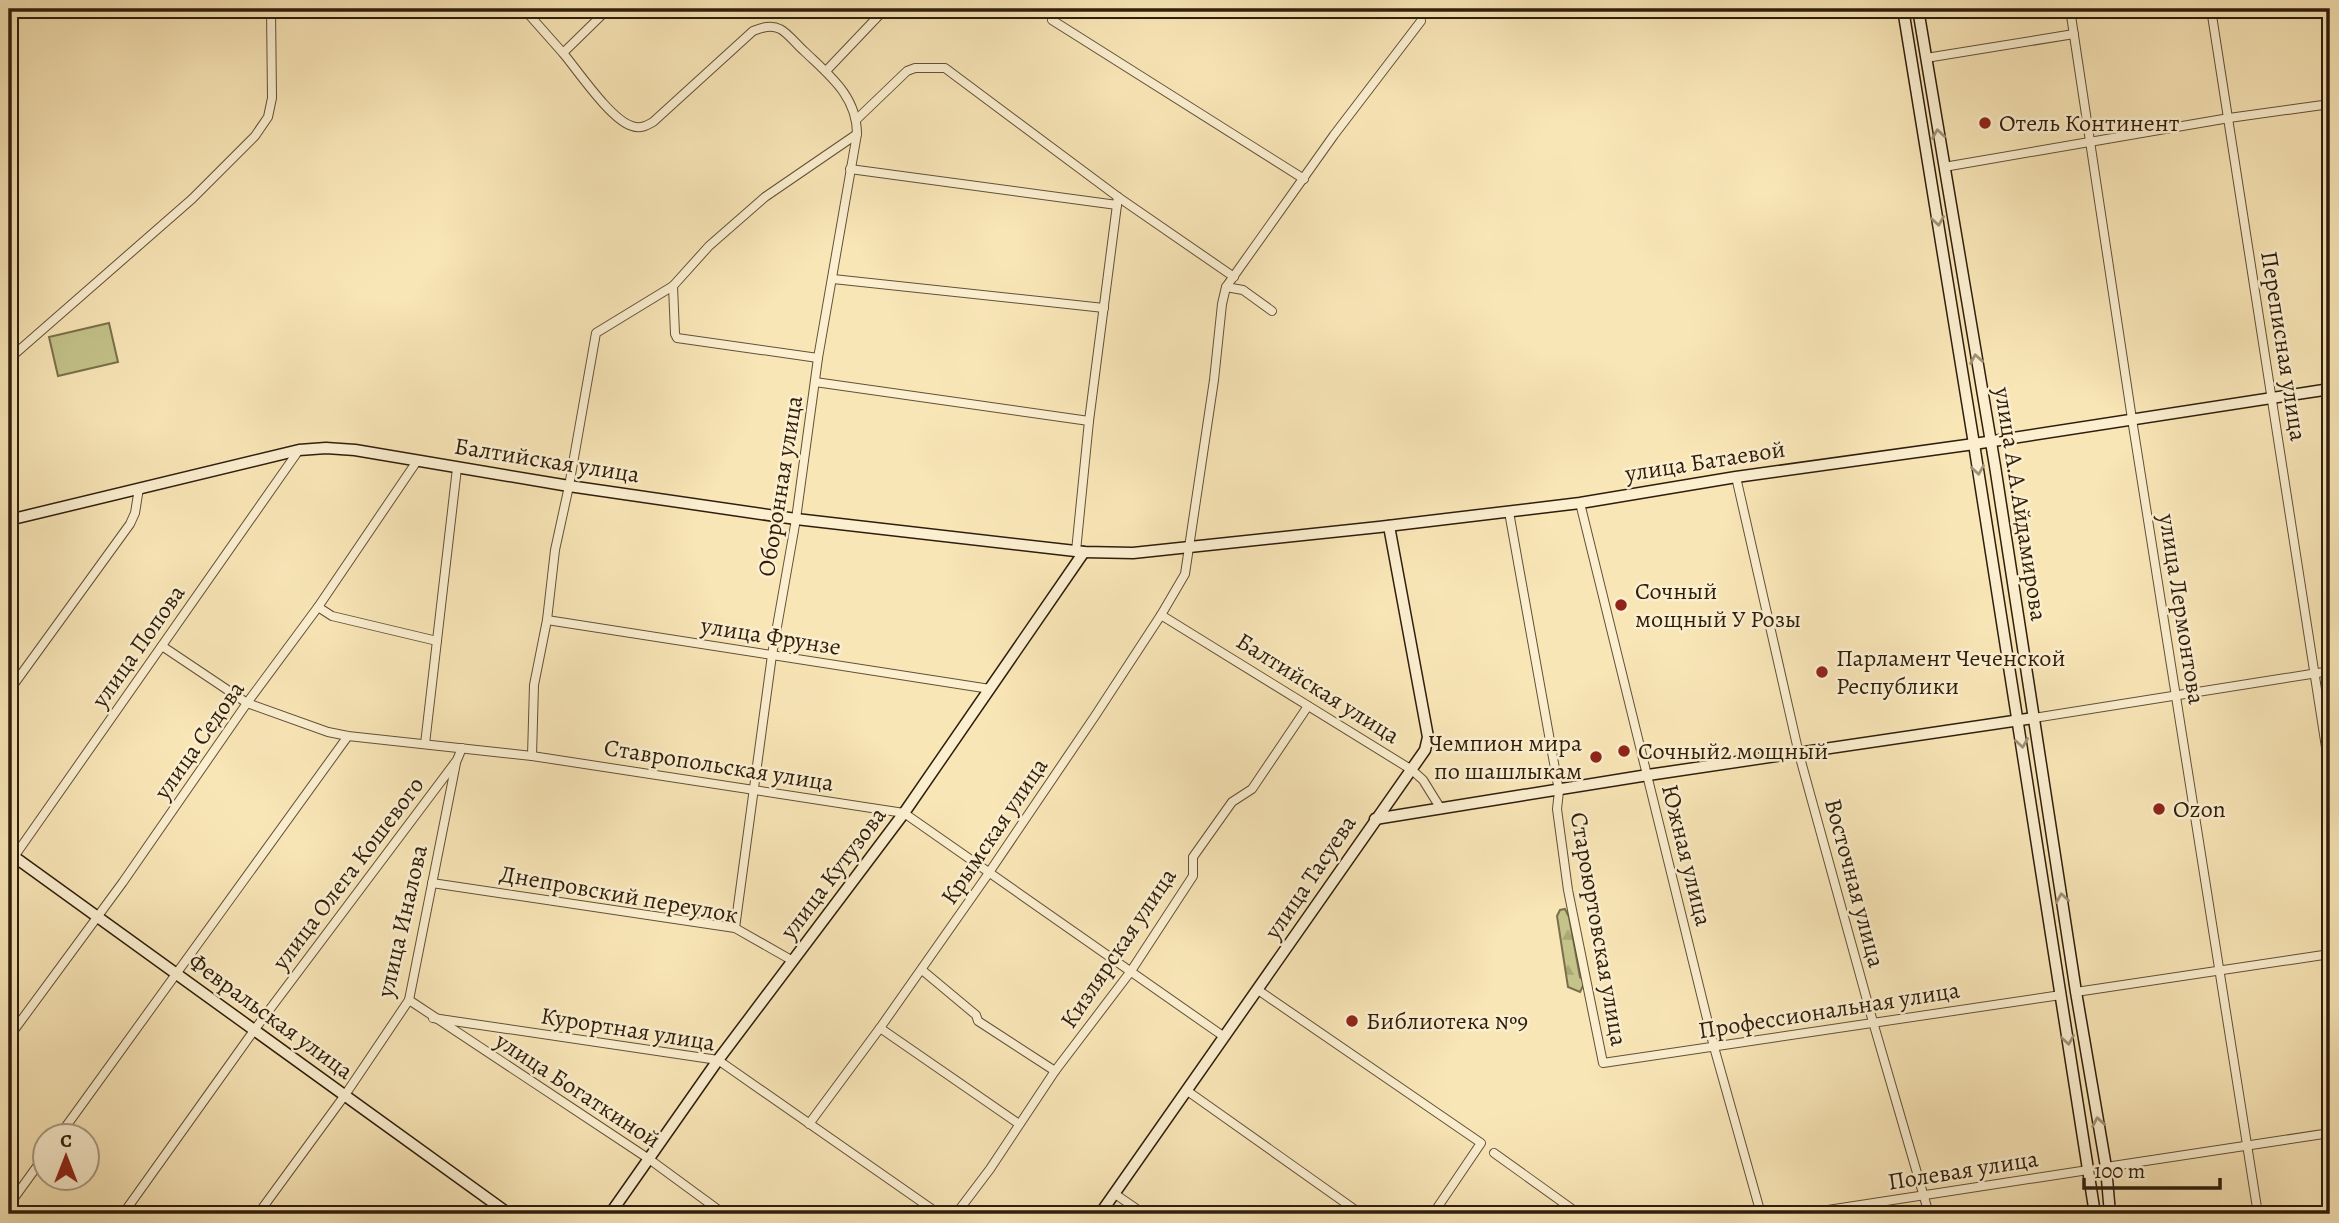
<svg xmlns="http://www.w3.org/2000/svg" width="2339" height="1223" font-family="Alegreya,serif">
	<defs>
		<pattern id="forest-firs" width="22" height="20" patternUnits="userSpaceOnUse" patternTransform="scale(1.75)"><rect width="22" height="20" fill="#c3c38a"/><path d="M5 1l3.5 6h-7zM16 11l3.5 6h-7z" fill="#a8a776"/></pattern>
	</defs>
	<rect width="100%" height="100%" fill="#f9e6b7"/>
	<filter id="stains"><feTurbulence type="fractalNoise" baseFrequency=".00286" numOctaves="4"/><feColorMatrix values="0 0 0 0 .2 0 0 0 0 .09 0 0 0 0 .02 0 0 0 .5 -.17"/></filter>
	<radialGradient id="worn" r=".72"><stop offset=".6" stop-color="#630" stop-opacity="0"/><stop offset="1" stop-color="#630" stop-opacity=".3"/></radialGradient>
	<polygon fill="#c3c38a" stroke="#79704b" stroke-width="2" points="109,323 118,362 58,376 49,337"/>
	<polygon fill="url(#forest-firs)" stroke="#79704b" stroke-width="2" points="1565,909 1569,917 1580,977 1585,982 1580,992 1568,987 1557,916 1560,910"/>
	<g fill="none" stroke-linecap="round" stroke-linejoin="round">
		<g stroke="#625037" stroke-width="10">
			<g id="street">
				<polyline points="524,9 563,53"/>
				<path d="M608 9 563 53C578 71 611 120 632 126 640 129 646 126 653 122L753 31C761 28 771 24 780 29 788 33 796 44 804 51 829 75 857 96 857 134L818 358 796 519 772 655 735 928"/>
				<polyline points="2070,9 2132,419 2258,1214"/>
				<polyline points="2211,9 2330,773"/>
				<polyline points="1052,20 1304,179"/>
				<polyline points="1926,58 2074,34"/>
				<polyline points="826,71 885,9"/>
				<polyline points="857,119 907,71 915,68 945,68 1118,197 1234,277"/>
				<polyline points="1944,167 2229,118 2330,104"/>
				<polyline points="850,169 1117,205"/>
				<polyline points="833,279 1104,308"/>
				<polyline points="673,286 675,334 677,338 818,358"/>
				<polyline points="1226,287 1243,290 1272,311"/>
				<polyline points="9,359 192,199 255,136 268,117 272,98 271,9"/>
				<polyline points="815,382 1089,421"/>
				<polyline points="1736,477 1799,754 1873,1022 1929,1214"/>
				<polyline points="1580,503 1714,1047 1761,1214"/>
				<polyline points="1509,512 1559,791 1557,809 1568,890 1603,1063 2061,995"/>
				<polyline points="1076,551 1089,421 1118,197"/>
				<polyline points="318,607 332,616 437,641"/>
				<polyline points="1161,615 1412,770 1423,780 1441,809"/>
				<polyline points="547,620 990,689"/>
				<polyline points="162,646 247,703 328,732 348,736 532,756 904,813 1223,1036"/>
				<polyline points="9,691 130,524 135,513 139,488"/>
				<polyline points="2034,718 2330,671"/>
				<polyline points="425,744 457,468"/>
				<polyline points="532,756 534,685 547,620 555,550 569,486 596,333 673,286 709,246 765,197 857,134"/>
				<polyline points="9,864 299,450"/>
				<polyline points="432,883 735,928 793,961"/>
				<polyline points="922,970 976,1015 978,1021 1055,1071"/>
				<polyline points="1258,990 1481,1143 1433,1214"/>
				<polyline points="2076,992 2330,954"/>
				<polyline points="409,1000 649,1159 724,1214"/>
				<polyline points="433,1018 718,1060 939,1214"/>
				<polyline points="880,1028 1019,1124"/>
				<polyline points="9,1037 123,882 247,703 318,607 417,461"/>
				<polyline points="1186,1090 1361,1214"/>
				<polyline points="809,1124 880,1028 986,877 1095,716 1161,615 1185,574 1214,380 1222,304 1226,287 1334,135 1421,21"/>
				<polyline points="59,1136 348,736"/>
				<polyline points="1494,1153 1579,1214"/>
				<polyline points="2106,1167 2330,1133"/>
				<polyline points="1115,1194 1144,1214"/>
				<polyline points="9,1205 46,1154"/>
				<polyline points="123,1214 255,1029 457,760 462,748"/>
				<polyline points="258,1214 345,1095 409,1000 456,763"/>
				<polyline points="956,1214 990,1169 1055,1071 1131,971 1193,876 1193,857 1232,802 1252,789 1308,706"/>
				<polyline points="1802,1214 2088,1170"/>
			</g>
		</g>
		<g stroke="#2f1e0c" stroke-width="13">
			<g id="secondary">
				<polyline points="1903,9 1974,444 2095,1214"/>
				<polyline points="1918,9 1995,466 2076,992 2106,1167 2110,1214"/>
				<polyline points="9,520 299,450 326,448 355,450 569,486 796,519 1084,552 1133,553 1379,527 1580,503 1736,477 1974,444 2330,389"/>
				<polyline points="1375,819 1648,775 2034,718"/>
				<polyline points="9,853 509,1214"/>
				<polyline points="610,1214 718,1060 904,813 1084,552"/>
				<polyline points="1100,1214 1425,750 1428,737 1389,526"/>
			</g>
		</g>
		<use href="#street" stroke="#fbefd0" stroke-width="8"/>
		<use href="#secondary" stroke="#fbefd0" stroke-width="10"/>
	</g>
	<defs><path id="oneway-chevron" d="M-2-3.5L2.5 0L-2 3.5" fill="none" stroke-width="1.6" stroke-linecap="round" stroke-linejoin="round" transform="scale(1.75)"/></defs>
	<g stroke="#9f9178">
		<use href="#oneway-chevron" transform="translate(1938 134) rotate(-99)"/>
		<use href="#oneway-chevron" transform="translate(1938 221) rotate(81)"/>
		<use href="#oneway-chevron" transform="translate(1976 359) rotate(-100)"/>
		<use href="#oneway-chevron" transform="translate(1978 470) rotate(81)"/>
		<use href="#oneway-chevron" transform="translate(2022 743) rotate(81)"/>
		<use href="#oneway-chevron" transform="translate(2062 898) rotate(-99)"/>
		<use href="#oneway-chevron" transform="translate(2068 1040) rotate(81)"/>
		<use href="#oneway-chevron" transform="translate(2098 1122) rotate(-100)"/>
	</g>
	<g fill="#8f2418" stroke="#fbefd0" stroke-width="2.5">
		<circle cx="1985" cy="123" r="7"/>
		<circle cx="1621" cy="605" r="7"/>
		<circle cx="1822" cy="672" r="7"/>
		<circle cx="1624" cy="751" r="7"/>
		<circle cx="1596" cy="757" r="7"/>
		<circle cx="2159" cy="809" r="7"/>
		<circle cx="1352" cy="1021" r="7"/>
	</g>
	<g text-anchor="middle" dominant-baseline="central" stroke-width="5" stroke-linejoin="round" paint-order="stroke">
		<g font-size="24" fill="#2f1e0c" stroke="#fbefd0" text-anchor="start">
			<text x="1999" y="123">Отель Континент</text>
			<text x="1635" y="591">Сочный<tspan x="1635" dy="28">мощный У Розы</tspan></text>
			<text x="1836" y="658">Парламент Чеченской<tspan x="1836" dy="28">Республики</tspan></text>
			<text x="1582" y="743" text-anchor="end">Чемпион мира<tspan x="1582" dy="28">по шашлыкам</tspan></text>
			<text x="1638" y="751">Сочный2 мощный</text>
			<text x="2173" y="809">Ozon</text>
			<text x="1366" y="1021">Библиотека №9</text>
		</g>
		<g font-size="24" fill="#2f1e0c" stroke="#fbefd0">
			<text transform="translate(2284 346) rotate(81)">Переписная улица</text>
			<text transform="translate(547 460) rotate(9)">Балтийская улица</text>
			<text transform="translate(1705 461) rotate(-9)">улица Батаевой</text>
			<text transform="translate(780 486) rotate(-81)">Оборонная улица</text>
			<text transform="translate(2021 504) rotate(81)">улица А.А.Айдамирова</text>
			<text transform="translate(2182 609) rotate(81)">улица Лермонтова</text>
			<text transform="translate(771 636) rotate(9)">улица Фрунзе</text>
			<text transform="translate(138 646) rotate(-55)">улица Попова</text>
			<text transform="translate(1318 688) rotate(32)">Балтийская улица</text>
			<text transform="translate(199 740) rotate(-55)">улица Седова</text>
			<text transform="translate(719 765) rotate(9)">Ставропольская улица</text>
			<text transform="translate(994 831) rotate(-56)">Крымская улица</text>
			<text transform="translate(1687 855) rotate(76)">Южная улица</text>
			<text transform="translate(348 873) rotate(-53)">улица Олега Кошевого</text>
			<text transform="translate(833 873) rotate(-53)">улица Кутузова</text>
			<text transform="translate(1310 877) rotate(-56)">улица Тасуева</text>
			<text transform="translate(1855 883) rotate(75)">Восточная улица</text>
			<text transform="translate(619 894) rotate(10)">Днепровский переулок</text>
			<text transform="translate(402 921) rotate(-77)">улица Иналова</text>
			<text transform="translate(1599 929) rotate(80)">Староюртовская улица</text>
			<text transform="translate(1118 948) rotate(-56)">Кизлярская улица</text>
			<text transform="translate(1829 1010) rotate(-9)">Профессиональная улица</text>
			<text transform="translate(271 1016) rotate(36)">Февральская улица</text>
			<text transform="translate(628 1029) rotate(9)">Курортная улица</text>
			<text transform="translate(578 1090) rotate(33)">улица Богаткиной</text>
			<text transform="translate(1963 1170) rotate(-9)">Полевая улица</text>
		</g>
	</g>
	<rect width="2339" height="1223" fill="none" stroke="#f9e6b7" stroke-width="35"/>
	<rect x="10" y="10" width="2318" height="1202" fill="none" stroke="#2f1e0c" stroke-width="3.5"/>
	<rect x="18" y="18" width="2304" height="1188" fill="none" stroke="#2f1e0c" stroke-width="2"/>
	<g transform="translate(66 1157)"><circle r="33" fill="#fbefd0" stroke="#a99b82" stroke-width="2"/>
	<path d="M0-5L12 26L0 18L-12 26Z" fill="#8f2418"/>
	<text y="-10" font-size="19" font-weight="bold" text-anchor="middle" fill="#2f1e0c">С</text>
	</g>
	<path d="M2084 1178v10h136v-10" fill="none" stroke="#2f1e0c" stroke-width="3.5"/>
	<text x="2094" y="1178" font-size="21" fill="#2f1e0c" stroke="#fbefd0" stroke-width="5" paint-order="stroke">100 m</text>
	<rect width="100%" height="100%" filter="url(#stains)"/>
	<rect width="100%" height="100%" fill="url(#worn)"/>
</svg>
